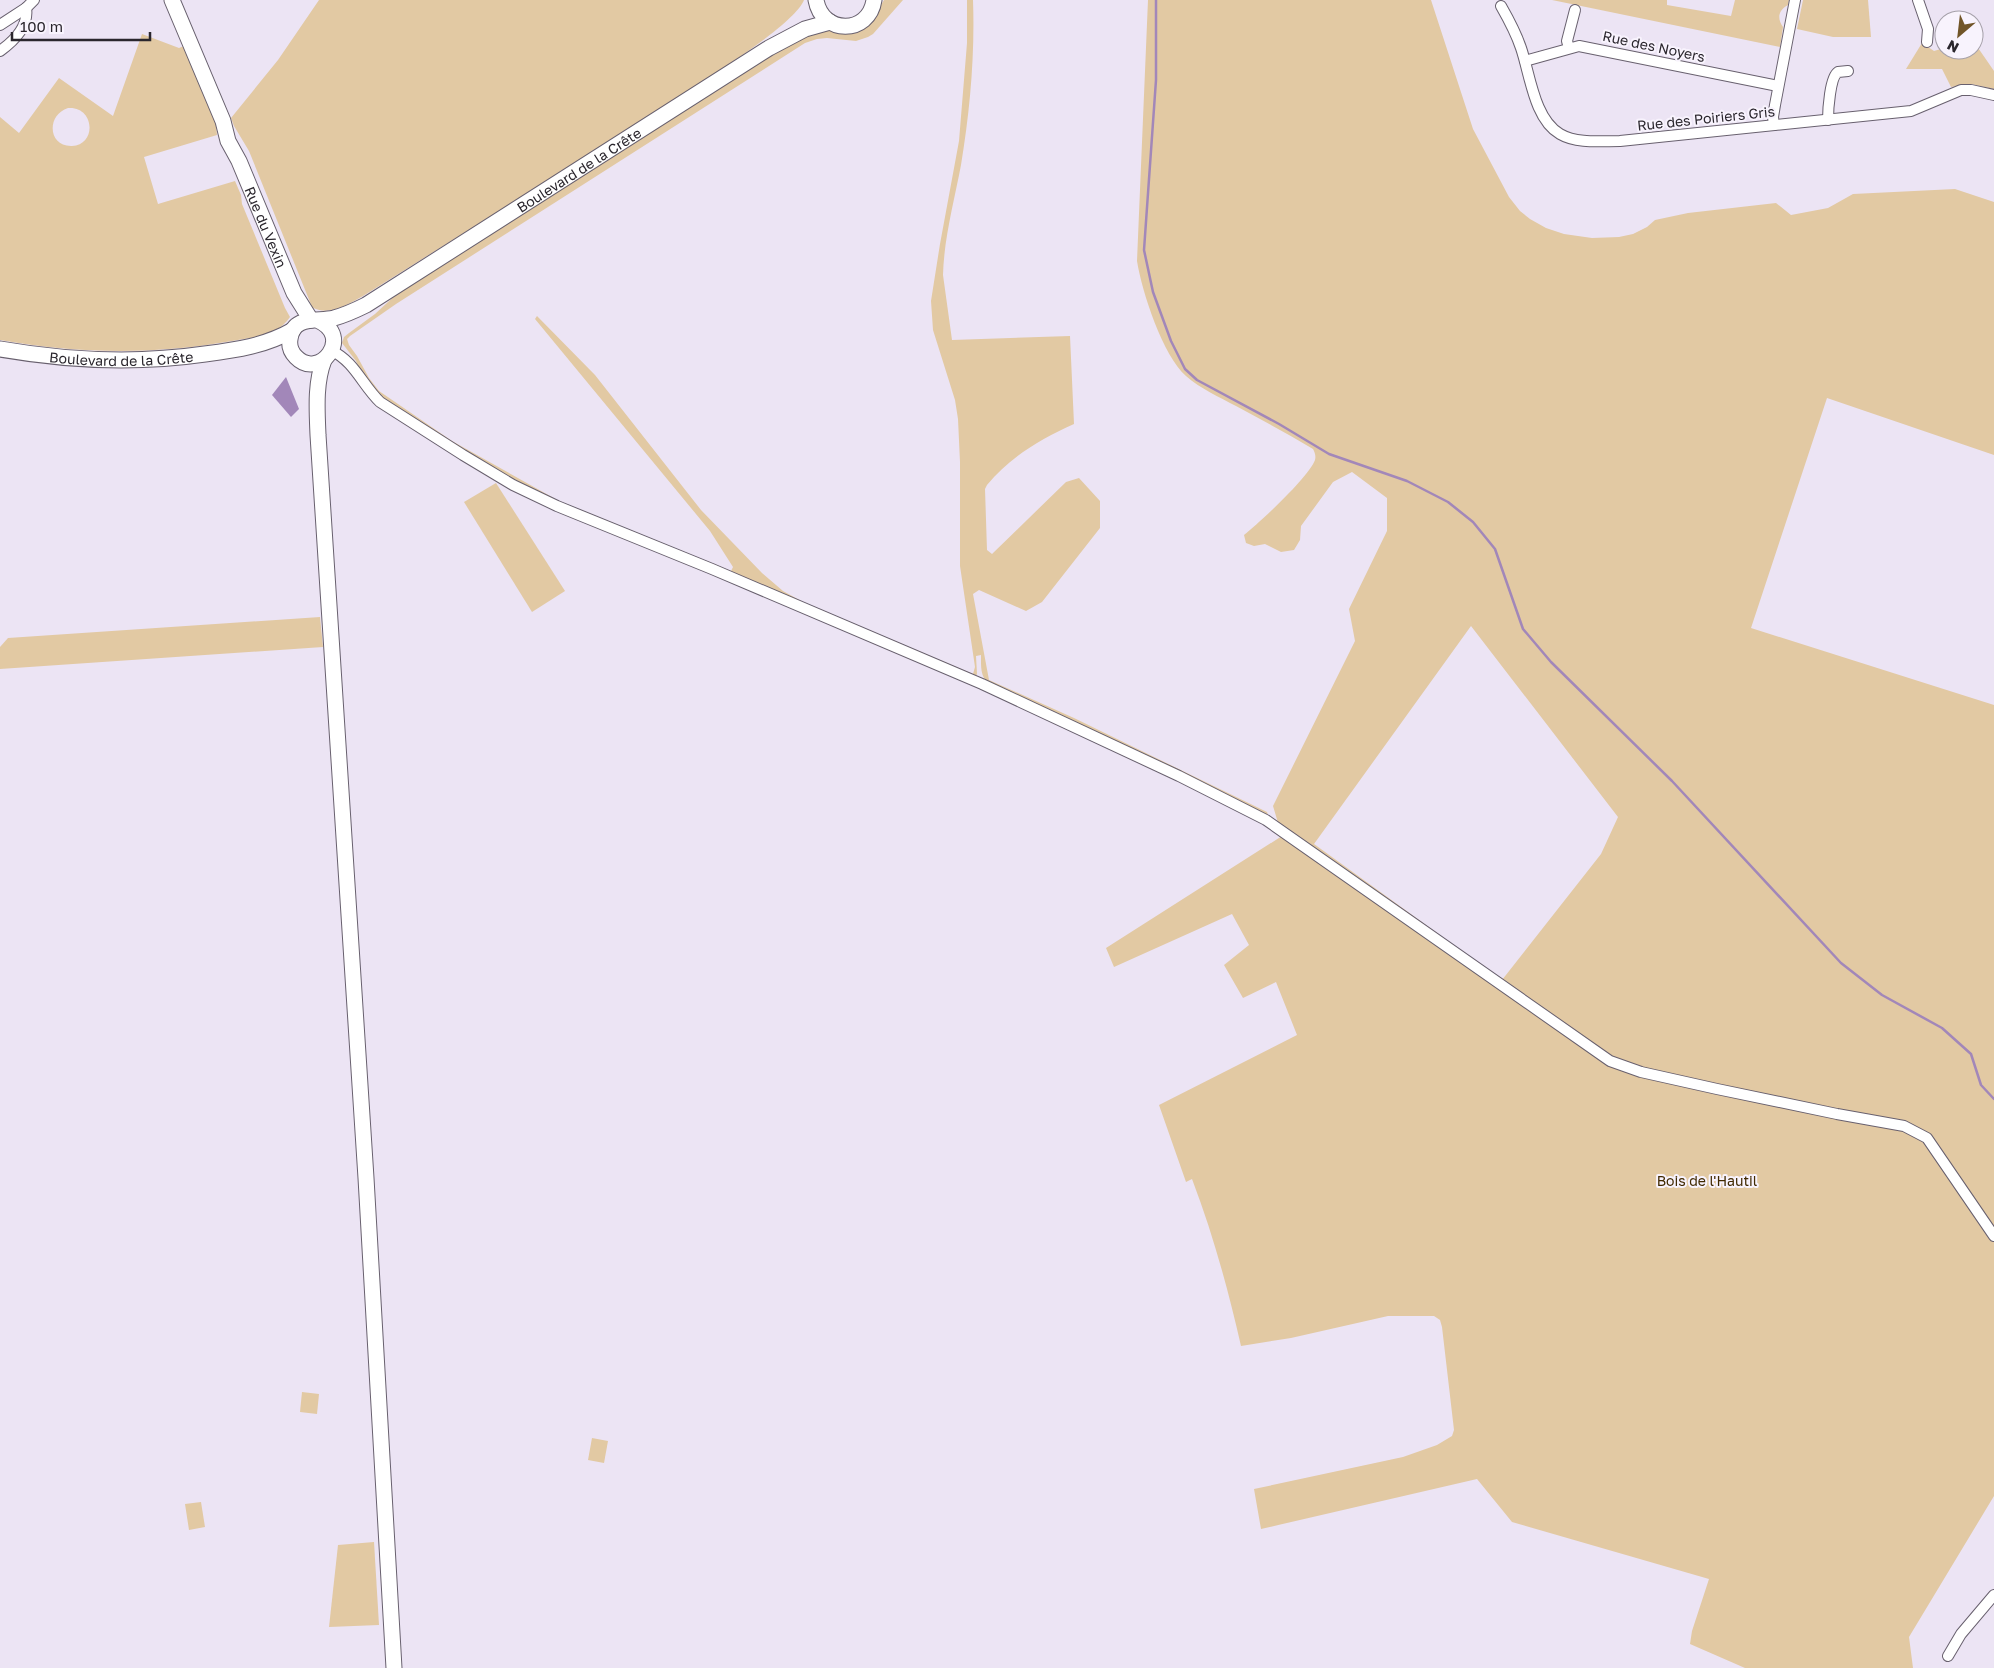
<svg xmlns="http://www.w3.org/2000/svg" width="1994" height="1668" font-family="'Golos Text',sans-serif">
	<rect width="100%" height="100%" fill="#ece4f4"/>
	<g fill="#e2c9a3" fill-rule="evenodd">
		<path d="M319 0H804C793 28 684 93 654 112 557 174 461 235 363 296 349 304 328 317 312 307L249 151 234 126 231 118 278 60Z"/>
		<path d="M884 0H903L873 34 868 37 856 41 827 38 817 39 805 43 396 304 350 336 347 339 349 345 357 356 369 378 379 391 452 441 559 501 731 571 733 567 710 531 535 319 537 316 595 375 701 510 762 573 783 591 803 602 973 674 975 667 960 566V462L958 419 955 400 933 330 931 301 940 244 959 141 967 43V0H973C975 55 970 111 961 165 954 202 944 238 943 275L952 340 1070 336 1074 424C1041 439 1011 456 987 485L985 489 987 550 992 554 1066 482 1079 478 1100 501V528L1042 602 1026 611 979 590 973 594 989 680 1074 718 1267 812 1268 815 991 686C980 678 981 667 981 655L976 656 977 674 976 676 972 677 679 551 557 503 462 450 374 394 364 381 356 361 342 343 344 337 349 333 375 314 401 290 794 40C802 36 811 30 820 29 838 28 849 40 866 26 875 20 878 9 884 0Z"/>
		<path d="M1148 0H1431L1473 129 1509 197 1520 211 1530 219 1546 228 1564 234 1592 238 1619 237 1633 234 1647 227 1655 220 1688 213 1776 203 1791 215 1828 208 1853 194 1955 189 1994 202V455L1827 398 1751 628 1994 705V1496L1909 1637 1913 1668H1745L1690 1644 1692 1631 1709 1579 1512 1522 1477 1479 1261 1529 1254 1489 1403 1457 1437 1445 1452 1436 1454 1430 1442 1327 1440 1320 1434 1316H1388L1291 1338 1241 1346C1228 1289 1213 1234 1192 1179L1186 1182 1159 1105 1297 1035 1276 982 1243 998 1224 965 1249 945 1232 914 1114 967 1106 948 1282 836 1273 806 1355 641 1349 609 1387 531V498L1352 472 1333 482 1301 526 1300 540 1294 550 1281 552 1265 544 1254 546 1246 543 1244 535C1260 522 1308 478 1315 460 1316 456 1315 453 1313 449 1288 434 1262 420 1236 406 1219 397 1201 389 1186 376 1163 356 1142 292 1137 261ZM1471 626 1618 817 1601 854 1502 980 1314 844Z"/>
		<path d="M1552 0H1667V5L1731 16 1735 0H1789L1788 5C1778 10 1777 19 1783 27L1780 47Z"/>
		<polygon points="1803,0 1868,0 1871,37 1833,37 1797,29"/>
		<path d="M142 34 179 48 184 46 216 124 217 135 144 157 158 204 235 181 241 195 242 204 285 308 290 317C278 336 253 337 232 341 152 355 80 354 0 340V117L19 133 59 78 113 116ZM68 108C95 106 97 145 72 146 48 147 46 115 68 108Z"/>
		<polygon points="1974,42 1994,71 1994,89 1971,84 1951,87 1942,69 1906,69 1922,43 1934,51 1944,48 1944,50 1974,50"/>
		<polygon points="496,483 565,591 532,612 464,502"/>
		<polygon points="320,617 323,647 0,669 0,647 8,638"/>
		<polygon points="302,1392 319,1394 317,1414 300,1412"/>
		<polygon points="592,1438 608,1441 604,1463 588,1460"/>
		<polygon points="201,1502 205,1527 189,1530 185,1504"/>
		<polygon points="374,1542 379,1625 329,1627 338,1545"/>
	</g>
	<polygon fill="#a287b9" points="286,377 299,409 291,417 272,395"/>
	<g fill="none" stroke-linecap="round" stroke-linejoin="round">
		<polyline stroke="#a287b9" stroke-width="2.5" points="1156,0 1156,80 1144,250 1153,292 1171,341 1185,369 1197,380 1279,424 1329,454 1407,481 1448,502 1473,522 1495,549 1523,629 1551,662 1672,781 1841,963 1882,995 1942,1028 1971,1054 1981,1085 1994,1099"/>
		<g stroke="#68606e" stroke-width="12">
			<g id="street">
				<polyline points="1918,0 1928,29 1927,42"/>
				<path d="M1501 6C1509 20 1516 33 1521 48 1530 74 1534 119 1560 134 1577 144 1601 141 1620 141L1911 111 1961 90H1971L1994 95"/>
				<polyline points="0,25 26,8 34,0"/>
				<polyline points="1569,48 1567,41 1575,10"/>
				<path d="M0 51C14 41 29 26 26 8"/>
				<polyline points="1525,61 1579,46 1778,86"/>
				<path d="M1828 120C1828 110 1830 77 1838 72L1848 71"/>
				<polyline points="1774,125 1773,117 1775,105 1795,0"/>
				<path d="M332 351C354 361 363 386 380 402L463 455 513 485 557 506 712 569 982 684 1179 776 1266 820 1610 1061 1641 1072 1717 1089 1837 1114 1904 1126 1927 1138 1994 1236"/>
				<polyline points="1948,1656 1961,1634 1994,1595"/>
			</g>
		</g>
		<g stroke="#68606e" stroke-width="17">
			<g id="secondary">
				<path id="s1" d="M172 0 223 121 228 141 239 161 294 293 311 320"/>
				<path d="M816 0C822 35 869 35 874 0"/>
				<path id="s2" d="M317 320C355 336 319 381 296 357 291 352 289 345 290 339 293 315 317 322 334 318 345 315 356 310 366 305L769 48 805 29 830 22"/>
				<path id="s3" d="M0 349C69 361 136 364 205 354 236 350 265 346 293 330"/>
				<path d="M324 360C315 383 317 410 318 435L366 1178 394 1668"/>
			</g>
		</g>
		<use href="#street" stroke="#fff" stroke-width="10"/>
		<use href="#secondary" stroke="#fff" stroke-width="15"/>
	</g>
	<g text-anchor="middle" dominant-baseline="central" stroke-width="4" stroke-linejoin="round" paint-order="stroke">
		<g font-size="14" fill="#2a262d" stroke="#f8f3fd">
			<text transform="translate(1654 46) rotate(12)">Rue des Noyers</text>
			<text transform="translate(1706 118) rotate(-6)">Rue des Poiriers Gris</text>
			<text stroke="none"><textPath href="#s2" startOffset="441">Boulevard de la Crête</textPath></text>
			<text stroke="none"><textPath href="#s1" startOffset="246">Rue du Vexin</textPath></text>
			<text stroke="none"><textPath href="#s3" startOffset="122">Boulevard de la Crête</textPath></text>
		</g>
		<g font-size="14" fill="#402900" stroke="#f8f3fd">
			<text x="1707" y="1180">Bois de l'Hautil</text>
		</g>
	</g>
	<g transform="translate(1959 35) rotate(208)"><circle r="24" fill="#f8f3fd" stroke="#a6a1aa"/>
	<path d="M0-4L9 19L0 12L-9 19Z" fill="#715528"/>
	<text y="-8" font-size="14" font-weight="bold" text-anchor="middle" fill="#2a262d">N</text>
	</g>
	<path d="M12 32v8h138v-8" fill="none" stroke="#2a262d" stroke-width="2.5"/>
	<text x="20" y="32" font-size="15" fill="#2a262d" stroke="#f8f3fd" stroke-width="4" paint-order="stroke">100 m</text>
</svg>
